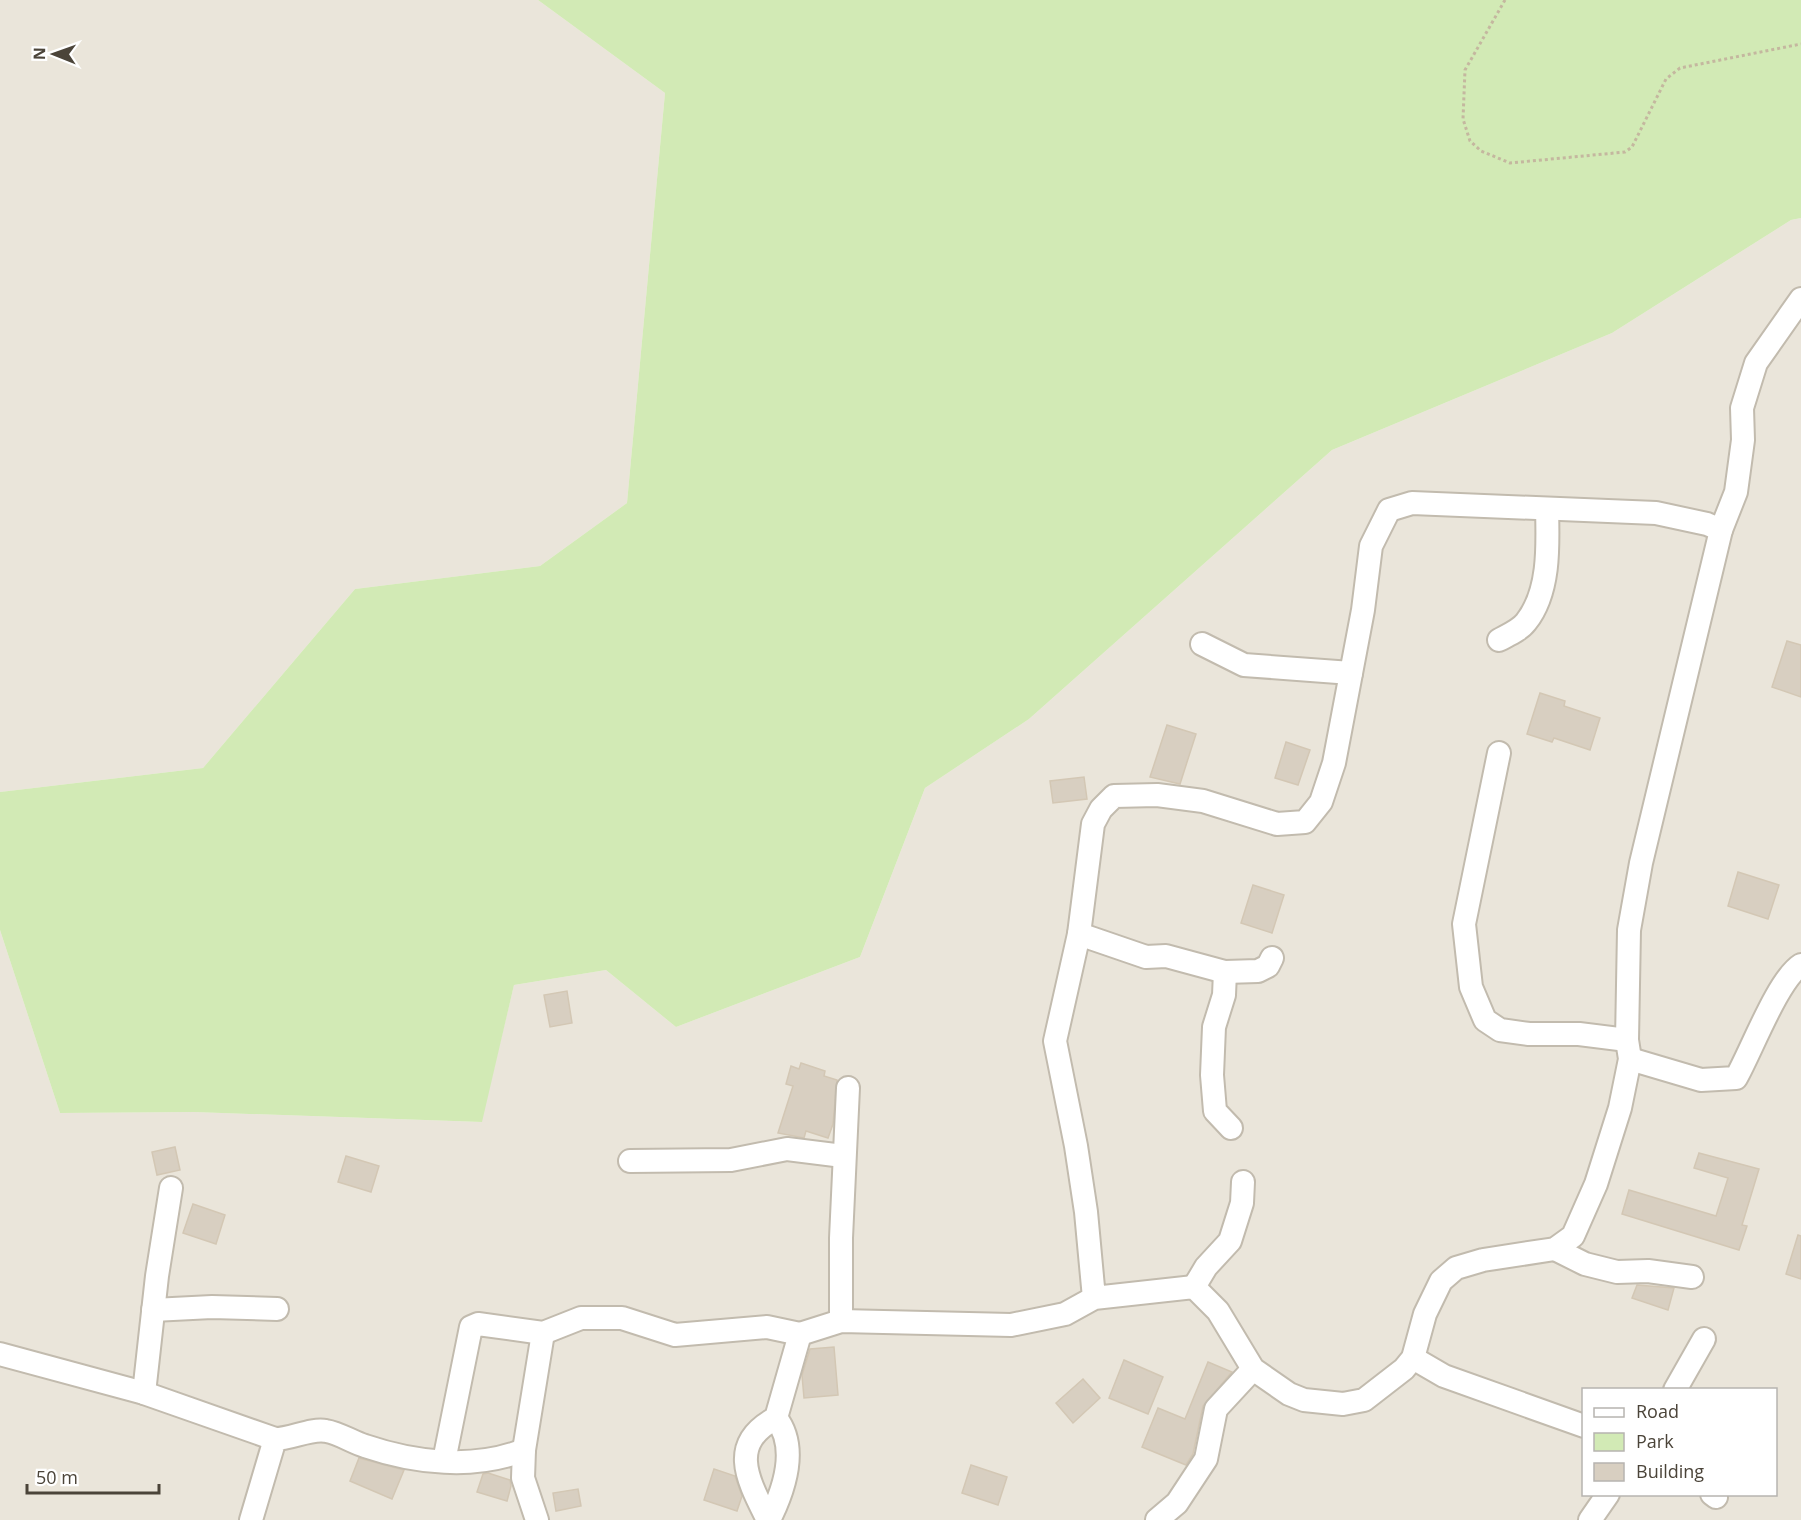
<svg xmlns="http://www.w3.org/2000/svg" width="1801" height="1520" font-family="'Open Sans',sans-serif">
	<rect width="100%" height="100%" fill="#f6f3ec"/>
	<g fill="#eae5da" fill-rule="evenodd">
		<polygon points="0,0 538,0 665,93 627,503 540,566 355,589 203,768 0,792"/>
		<path d="M1801 218V1520H0V930L60 1113 194 1112 481 1122 514 985 606 970 676 1027 860 957 925 788 1029 719 1332 450 1612 333 1791 220ZM1584 1390H1776V1494H1584Z"/>
	</g>
	<polygon fill="#d2eab5" points="538,0 1801,0 1801,218 1791,220 1612,333 1332,450 1029,719 925,788 860,957 676,1027 606,970 514,985 482,1122 194,1112 60,1113 0,930 0,792 203,768 355,589 540,566 627,503 665,93"/>
	<g fill="#d8cfc1" stroke="#d3c7b4" stroke-width="1.5">
		<polygon points="1787,641 1801,645 1801,697 1772,687"/>
		<polygon points="1540,693 1565,701 1564,706 1600,718 1590,750 1554,738 1552,742 1527,734"/>
		<polygon points="1167,725 1196,734 1180,784 1150,777"/>
		<polygon points="1286,742 1310,750 1298,785 1275,778"/>
		<polygon points="1084,777 1087,799 1053,803 1050,781"/>
		<polygon points="1738,872 1779,885 1768,919 1728,906"/>
		<polygon points="1253,885 1284,895 1272,933 1241,923"/>
		<polygon points="567,991 572,1023 550,1027 544,995"/>
		<polygon points="801,1063 825,1071 824,1076 837,1080 833,1124 828,1138 806,1131 804,1138 778,1133 793,1086 786,1084 791,1066 799,1069"/>
		<polygon points="175,1147 180,1170 157,1175 152,1152"/>
		<polygon points="1699,1153 1759,1169 1742,1225 1747,1226 1739,1250 1622,1214 1629,1190 1716,1216 1728,1178 1694,1168"/>
		<polygon points="346,1156 379,1166 371,1192 338,1182"/>
		<polygon points="193,1204 225,1215 216,1244 183,1233"/>
		<polygon points="1798,1235 1801,1236 1801,1279 1786,1274"/>
		<polygon points="1637,1285 1674,1288 1668,1310 1632,1298"/>
		<polygon points="834,1347 838,1395 804,1398 802,1375 810,1349"/>
		<polygon points="1124,1360 1163,1377 1148,1414 1109,1398"/>
		<polygon points="1208,1362 1232,1372 1203,1406 1193,1454 1186,1465 1142,1447 1158,1408 1185,1419"/>
		<polygon points="1083,1379 1100,1398 1073,1423 1056,1403"/>
		<polygon points="359,1458 404,1470 392,1499 350,1481"/>
		<polygon points="971,1465 1007,1477 998,1505 962,1493"/>
		<polygon points="714,1469 735,1476 742,1496 737,1511 704,1500"/>
		<polygon points="488,1473 510,1480 511,1486 507,1501 477,1492 483,1474"/>
		<polygon points="578,1489 581,1506 556,1511 553,1493"/>
	</g>
	<g fill="none" stroke-linecap="round" stroke-linejoin="round">
		<g stroke="#c2bbae" stroke-width="26">
			<g id="minor">
				<polyline points="1721,530 1736,492 1743,440 1742,408 1756,363 1801,299"/>
				<path d="M1499 640C1508 635 1520 630 1526 622 1550 592 1548 545 1547 509"/>
				<polyline points="1202,644 1244,665 1351,673"/>
				<polyline points="1499,753 1464,924 1471,987 1485,1020 1500,1030 1529,1034 1579,1034 1627,1040"/>
				<polyline points="1079,934 1146,957 1166,956 1225,972 1258,971 1268,966 1272,958"/>
				<polyline points="1225,972 1224,995 1214,1027 1212,1075 1215,1111 1231,1128"/>
				<path d="M1630 1059 1701 1080 1736 1078C1751 1052 1778 979 1801 965"/>
				<polyline points="630,1161 731,1160 787,1149 843,1156"/>
				<polyline points="171,1188 157,1276 144,1393 275,1439"/>
				<polyline points="1555,1249 1585,1264 1617,1272 1648,1271 1692,1277"/>
				<polyline points="1194,1287 1206,1267 1230,1241 1242,1203 1243,1182"/>
				<polyline points="153,1310 212,1307 277,1309"/>
				<polyline points="841,1321 841,1238 848,1088"/>
				<polyline points="0,1354 144,1393"/>
				<polyline points="1413,1358 1444,1376 1584,1426"/>
				<polyline points="1675,1390 1704,1339"/>
				<polyline points="444,1461 471,1327 478,1324 543,1333 581,1318 622,1318 675,1335 767,1327 800,1334"/>
				<polyline points="1712,1494 1716,1497"/>
				<path d="M251 1520 275 1439C291 1439 311 1428 326 1431 339 1433 352 1442 365 1446 415 1463 474 1470 524 1450"/>
				<polyline points="537,1520 523,1478 524,1450 543,1333"/>
				<path d="M768 1520C748 1480 727 1444 776 1418L800 1334 841 1321 1011 1325 1065 1314 1094 1298 1194 1287 1218 1311 1253 1369 1289 1394 1304 1400 1343 1404 1364 1400 1404 1369 1413 1358 1425 1314 1441 1281 1456 1268 1483 1260 1555 1249 1573 1236 1596 1184 1620 1108 1630 1059 1627 1040 1629 930 1641 863 1721 530 1707 524 1656 513 1412 503 1389 510 1371 546 1363 610 1334 763 1321 802 1305 822 1277 824 1203 801 1157 795 1114 796 1101 809 1093 824 1079 934 1055 1041 1076 1146 1086 1212 1094 1298"/>
				<path d="M769 1520C784 1490 799 1448 776 1418"/>
				<polyline points="1157,1520 1177,1503 1206,1459 1216,1409 1253,1369"/>
				<polyline points="1590,1520 1608,1494"/>
			</g>
		</g>
		<polyline stroke="#c4b79f" stroke-width="3" stroke-dasharray="3 3" stroke-linecap="butt" points="1505,0 1465,70 1463,119 1470,141 1481,151 1510,163 1625,152 1632,147 1666,79 1680,68 1801,44"/>
		<use href="#minor" stroke="#fff" stroke-width="22"/>
	</g>
	<rect x="1582" y="1388" width="195" height="108" fill="#ffffff" stroke="#b7b4b0" stroke-width="1.5"/>
	<rect x="1594" y="1408" width="30" height="9" fill="#ffffff" stroke="#b7b4b0" stroke-width="1.5"/>
	<text x="1636" y="1418" font-size="18" fill="#4b4439">Road</text>
	<rect x="1594" y="1433" width="30" height="18" fill="#d2eab5" stroke="#b7b4b0" stroke-width="1.5"/>
	<text x="1636" y="1448" font-size="18" fill="#4b4439">Park</text>
	<rect x="1594" y="1463" width="30" height="18" fill="#d8cfc1" stroke="#b7b4b0" stroke-width="1.5"/>
	<text x="1636" y="1478" font-size="18" fill="#4b4439">Building</text>
	<g transform="translate(54 54) rotate(271)" stroke="#ffffff" stroke-width="4.5" paint-order="stroke">
	<path d="M0-4.5L10 22L0 15L-10 22Z" fill="#4b4439"/>
	<text y="-9" font-size="16" font-weight="bold" text-anchor="middle" fill="#4b4439">N</text>
	</g>
	<path d="M27 1484v9h132v-9" fill="none" stroke="#4b4439" stroke-width="3"/>
	<text x="36" y="1484" font-size="18" fill="#4b4439" stroke="#ffffff" stroke-width="4.5" paint-order="stroke">50 m</text>
</svg>
